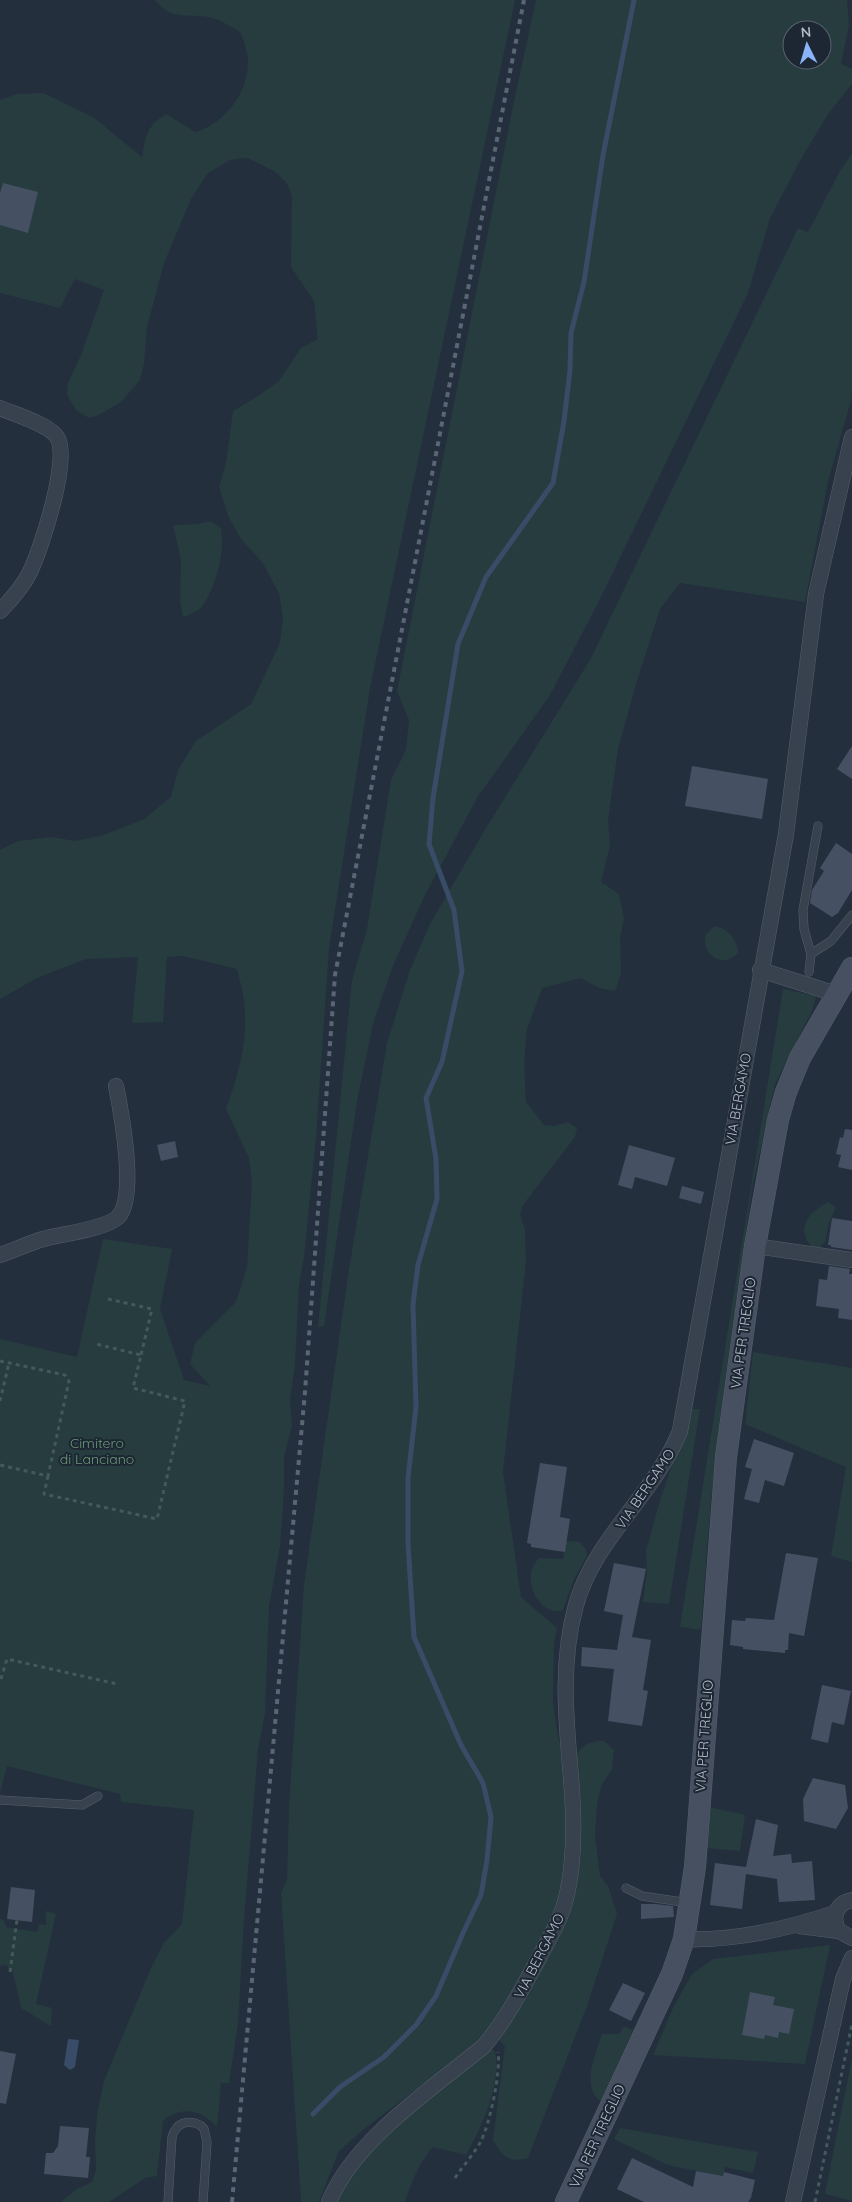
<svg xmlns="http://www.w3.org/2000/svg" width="852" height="2202" font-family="Quicksand,sans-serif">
	<rect width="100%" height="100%" fill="#242f3e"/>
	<g fill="#263c3f" fill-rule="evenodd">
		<path d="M155 0H515L370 688 329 948 316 1138 304 1257 299 1285 295 1365 290 1400 292 1426 284 1457V1491L280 1546 269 1606 265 1713 258 1750 244 1919 238 2024 229 2083H221L217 2127C201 2110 183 2105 163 2121L157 2176 145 2178 109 2202H61L77 2189 92 2182 96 2170 95 2138 98 2109 104 2081 151 1968 164 1943 182 1924 194 1810 121 1802 120 1794 7 1766 0 1793V1339L77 1357 103 1239 172 1249 160 1309 184 1380 210 1386 190 1364 195 1343 236 1302 247 1267 252 1182 249 1158 226 1109C238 1075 249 1040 244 1003 243 992 240 981 237 969L183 956 167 957 163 1022 132 1023 138 957 86 959 37 978 0 999V850L18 841 52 837 75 841 104 835 144 819 171 797 178 770 196 741 251 704 280 643 283 617 279 593 262 562 241 539 228 516 219 487 226 463 233 411 258 396 279 381 301 348 318 339 314 301 291 267 292 195 286 182 274 171 247 158 230 160 208 173 191 199 164 263 147 327 144 364 140 380 121 402 99 415 89 418 76 410 67 395 68 383 81 355 104 290 75 279 60 308 0 293V100L17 94 43 93 93 117 142 157C146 136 146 127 166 114L196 132C225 123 248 93 248 62 248 51 244 42 240 32 233 28 224 22 216 19 191 11 174 24 155 0Z"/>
		<path d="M536 0H847L849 24 841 64 852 69V84L828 114 801 159 770 218 748 293 600 599 550 695 477 798 424 897 392 968 373 1024 357 1101 324 1326 318 1327 352 980 367 929 391 780 406 750 409 720 397 691 514 101ZM792 30H822V60H792Z"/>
		<path d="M852 153V397L828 481 805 602 680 583 660 609 636 684 618 749 608 820 610 846 601 882 619 894 624 918 620 938 621 974 615 991 599 988 581 978 542 988 527 1029 524 1063 526 1102 544 1125 554 1126 568 1122 577 1128 575 1137 523 1205 520 1214 525 1230 526 1261 503 1472 521 1597 557 1628 554 1643 553 1702 558 1737 565 1760 572 1763C581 1747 584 1741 604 1741L614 1750 612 1769 601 1786 597 1804 595 1835 600 1876 608 1886 617 1914 587 2006 528 2158C508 2163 503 2157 493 2140L505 2046 499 2040 495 2039 452 2062 364 2129 339 2151 319 2202H301L281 1893 287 1880 289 1806 304 1585 349 1269 387 1043 410 970 430 924 486 828 590 660 798 228 808 232 839 173Z"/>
		<path d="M211 521 221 528C225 552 217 584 203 605 200 610 192 613 187 616H183L180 601 181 560 173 525 197 524Z"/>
		<path d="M715 926C729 929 737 939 738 953 723 970 700 954 706 934Z"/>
		<polygon points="783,989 816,996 812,1011 775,1084 752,1188 721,1410 711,1499 701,1630 680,1627"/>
		<path d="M828 1202 836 1207 829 1223 825 1242 820 1247 813 1248C794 1228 809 1213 828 1202Z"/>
		<polygon points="753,1352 852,1368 852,1562 831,1556 846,1467 745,1424"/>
		<polygon points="691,1409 700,1409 669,1604 643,1602 647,1572 646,1551 659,1504"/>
		<path d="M566 1541 580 1542 586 1550 587 1556 575 1577 563 1610C543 1617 528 1589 531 1573 532 1567 535 1563 539 1558L563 1559Z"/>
		<polygon points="709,1807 745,1815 740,1851 705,1848"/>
		<polygon points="46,1911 56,1914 36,2004 52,2008 51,2026 21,2008 13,1972 6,1965 0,1966 0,1919 4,1920 6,1927 37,1932 39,1924 46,1925"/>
		<polygon points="830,1945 805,2064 653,2055 673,2008 692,1974 713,1959"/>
		<path d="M624 2026 633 2030 601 2101C580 2088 596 2052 602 2034H619Z"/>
		<path d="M490 2049 495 2051C502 2084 482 2127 466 2155L433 2147C418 2164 412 2181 405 2202H333L369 2146Z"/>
		<polygon points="852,2058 852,2201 825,2194"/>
		<polygon points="620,2128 758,2152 753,2173 725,2167 723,2176 668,2165 614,2139"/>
	</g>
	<polygon fill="#394c67" points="68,2039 79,2040 75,2067 70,2070 64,2065"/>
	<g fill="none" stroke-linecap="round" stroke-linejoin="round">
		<polyline stroke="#394c67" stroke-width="5" points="313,2114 340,2087 384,2057 416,2025 436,1996 463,1933 481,1895 487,1860 491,1817 483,1783 461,1745 414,1637 408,1544 408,1478 416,1407 413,1304 418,1265 437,1199 436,1159 426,1098 442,1062 462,971 454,910 429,844 433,798 458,644 486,577 553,483 564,421 570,370 571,333 584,282 603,155 634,0"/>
	</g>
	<g fill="#455162">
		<polygon points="3,183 38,192 28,233 0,225 0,193"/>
		<polygon points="852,746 852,779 837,769"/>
		<polygon points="692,766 768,779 762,819 685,806"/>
		<polygon points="836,843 852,854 852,890 838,913 832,917 810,903 812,890 824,871 820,868"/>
		<polygon points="845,1129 852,1130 852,1170 838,1167 841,1155 836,1154 840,1137 843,1138"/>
		<polygon points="175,1141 178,1157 161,1161 157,1145"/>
		<polygon points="629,1145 675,1158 667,1186 635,1177 632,1189 618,1185"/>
		<polygon points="682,1186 704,1192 701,1204 679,1198"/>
		<polygon points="832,1218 852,1221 852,1250 831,1247 831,1245 828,1245"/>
		<polygon points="829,1266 850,1269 849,1274 852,1274 852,1320 838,1318 839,1309 816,1306 819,1279 827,1280"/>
		<polygon points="754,1439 794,1453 784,1486 765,1480 759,1503 744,1499 752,1469 745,1467"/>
		<polygon points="540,1463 567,1467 560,1517 570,1519 565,1552 531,1547 531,1544 527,1543"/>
		<polygon points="786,1553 818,1558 804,1636 789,1633 788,1650 785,1650 785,1653 743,1649 743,1647 730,1645 732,1620 745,1621 746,1618 774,1620"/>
		<polygon points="614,1563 646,1569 632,1637 651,1640 643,1690 648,1691 642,1726 608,1721 614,1669 581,1666 582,1647 617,1650 623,1615 604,1611"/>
		<polygon points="822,1685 851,1691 844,1725 832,1722 828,1743 811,1739"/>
		<polygon points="813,1778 845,1785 848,1808 836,1829 804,1821 803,1799"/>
		<polygon points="756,1819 778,1825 773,1856 791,1854 792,1863 812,1861 815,1900 779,1902 777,1879 746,1874 742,1909 710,1905 715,1863 746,1867"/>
		<polygon points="11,1887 35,1890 32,1922 7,1919"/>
		<polygon points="641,1904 655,1904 673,1906 674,1917 641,1919"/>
		<polygon points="623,1983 645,1993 631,2021 609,2010"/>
		<polygon points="750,1992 775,1997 773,2005 794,2009 789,2034 779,2032 778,2038 765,2035 764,2039 742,2035"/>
		<polygon points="0,2051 16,2054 6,2104 0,2103"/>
		<polygon points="60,2126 89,2128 86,2157 90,2157 88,2178 44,2174 46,2153 53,2153 58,2146"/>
		<polygon points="632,2158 693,2187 696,2171 723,2176 724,2172 755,2180 751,2198 748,2202 644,2202 617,2189"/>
	</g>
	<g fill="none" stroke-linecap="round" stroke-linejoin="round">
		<g stroke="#565f6c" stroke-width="9">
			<g id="service">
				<polyline points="811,954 831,941 852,915"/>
				<polyline points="809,972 811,954 804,929 803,910 818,826"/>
				<polyline points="0,1800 82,1805 98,1796"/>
				<polyline points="626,1888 642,1896 689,1903"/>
				<path d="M168 2202 172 2137C176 2123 187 2119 200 2125L204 2129 207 2142 203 2202"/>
			</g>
		</g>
		<g stroke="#565f6c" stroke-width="16">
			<g id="minor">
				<path d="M0 408C14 414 50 425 57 437 71 458 41 549 30 572 23 586 11 600 0 611"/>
				<polyline points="760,970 836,994"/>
				<polyline points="755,1246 852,1260"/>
				<path d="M0 1255C15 1250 29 1243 43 1239 62 1234 104 1229 117 1218 138 1201 121 1111 116 1086"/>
				<path d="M852 1900C836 1903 831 1918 839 1931L852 1938"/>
				<polyline points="800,1926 839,1931"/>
				<path d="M684 1939C736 1941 786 1929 835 1913"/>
				<path d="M329 2202C354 2140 433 2088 484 2046 506 2020 521 1990 538 1960 548 1940 561 1920 566 1898 575 1862 574 1814 571 1778 566 1719 560 1663 576 1605 594 1539 655 1494 680 1431L786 834 816 594 852 437"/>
				<polyline points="793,2202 843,1979 852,1958"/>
			</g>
		</g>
		<g stroke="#565f6c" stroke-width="22">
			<polyline id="secondary" points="566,2202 672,1974 684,1939 695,1867 726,1457 755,1246 778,1120 786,1092 800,1058 852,968"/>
		</g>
		<g stroke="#44595c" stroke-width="3" stroke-dasharray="4 4" stroke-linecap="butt">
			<polyline points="108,1299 152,1309 141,1355"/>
			<polyline points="0,1361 65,1375 69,1381 48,1476 0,1465"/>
			<polyline points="0,1401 9,1363"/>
			<polyline points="48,1476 44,1494 157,1519 185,1401 133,1388 141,1355 96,1344"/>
			<polyline points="1,1679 7,1659 117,1684"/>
			<polyline points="10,1972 17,1920"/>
			<path d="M455 2178C463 2166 473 2155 480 2143 490 2124 501 2072 498 2052"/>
			<polyline points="815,2202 852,2024"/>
		</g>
		<use href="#service" stroke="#38414e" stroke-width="8"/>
		<use href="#minor" stroke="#38414e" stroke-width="15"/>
		<use href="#secondary" stroke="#465061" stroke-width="21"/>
		<polyline stroke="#5a6575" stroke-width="4" stroke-dasharray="5 5" stroke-linecap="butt" points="232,2202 305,1392 335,975 524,0"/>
	</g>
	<g text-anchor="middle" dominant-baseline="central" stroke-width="4" stroke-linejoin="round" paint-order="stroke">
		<g font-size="14" fill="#b4bcc9" stroke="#1d2633">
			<text transform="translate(738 1099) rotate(-80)">VIA BERGAMO</text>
			<text transform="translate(743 1333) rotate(-82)">VIA PER TREGLIO</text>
			<text transform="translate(645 1489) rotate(-56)">VIA BERGAMO</text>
			<text transform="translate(704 1736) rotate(-86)">VIA PER TREGLIO</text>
			<text transform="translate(539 1956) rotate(-63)">VIA BERGAMO</text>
			<text transform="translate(597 2136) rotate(-65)">VIA PER TREGLIO</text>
		</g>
		<g font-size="14" fill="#6b9a76" stroke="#1d2633">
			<text x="97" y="1443">Cimitero<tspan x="97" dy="16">di Lanciano</tspan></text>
		</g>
	</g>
	<g transform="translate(807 45) rotate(355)"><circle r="24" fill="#1d2633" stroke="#59626f"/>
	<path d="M0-4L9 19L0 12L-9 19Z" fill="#8ab4f8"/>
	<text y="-8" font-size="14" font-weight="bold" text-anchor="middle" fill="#b4bcc9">N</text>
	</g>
</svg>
